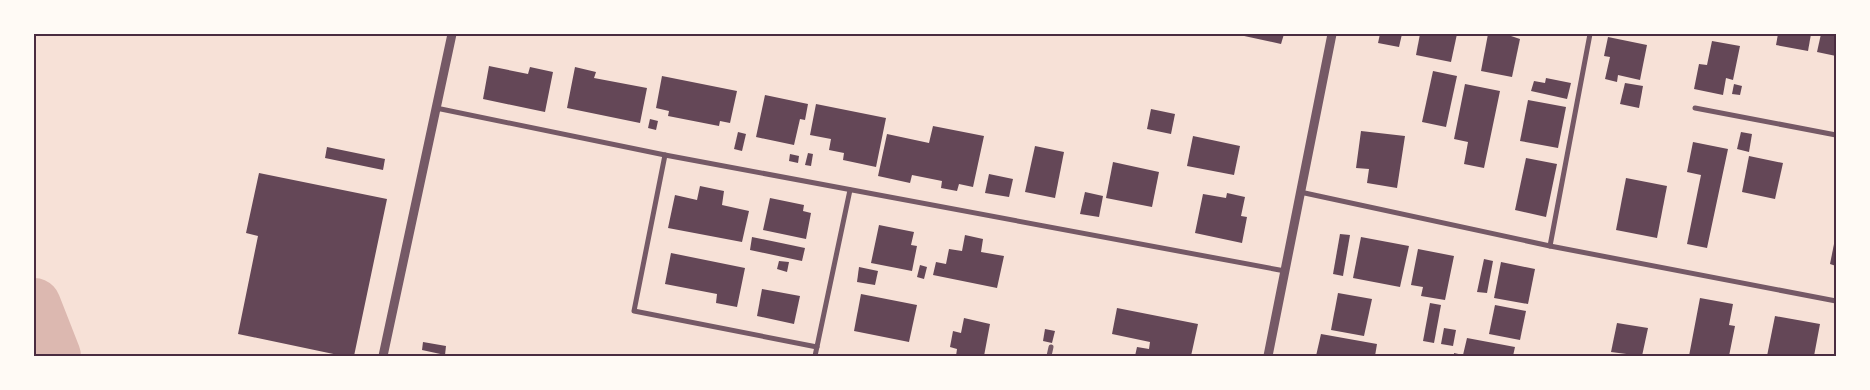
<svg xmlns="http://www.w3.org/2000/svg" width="1870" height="390" font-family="Cabin,sans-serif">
	<rect width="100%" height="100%" fill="#f7e1d7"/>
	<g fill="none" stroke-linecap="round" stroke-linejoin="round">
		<polyline stroke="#dcb8b0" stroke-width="54" points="34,305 54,356"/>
	</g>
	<g fill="#644757">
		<polygon points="1235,34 1284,34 1281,44"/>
		<polygon points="1380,34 1402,34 1399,47 1378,43"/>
		<polygon points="1420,34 1457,34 1451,62 1416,55"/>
		<polygon points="1488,34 1505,34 1520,39 1512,77 1481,71"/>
		<polygon points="1778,34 1811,34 1808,51 1776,45"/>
		<polygon points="1821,34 1836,34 1836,56 1817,52"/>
		<polygon points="1608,37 1647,45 1640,80 1618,75 1617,82 1605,79 1610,57 1604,56"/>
		<polygon points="1712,41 1740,46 1733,80 1726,78 1723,95 1694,89 1699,64 1707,65"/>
		<polygon points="489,66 528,74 530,67 553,72 545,112 483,99"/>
		<polygon points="575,67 596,72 594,78 647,88 640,123 567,108"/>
		<polygon points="1433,71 1457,76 1446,127 1422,122"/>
		<polygon points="662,76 737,91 730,123 720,121 719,126 668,116 669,111 656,108"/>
		<polygon points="1546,78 1571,83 1567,99 1531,91 1534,81 1545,83"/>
		<polygon points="1625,83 1643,86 1639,108 1620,104"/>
		<polygon points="1465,84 1500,91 1484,168 1464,164 1468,142 1454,139"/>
		<polygon points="1734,84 1742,86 1740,95 1732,94"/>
		<polygon points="765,95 808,104 805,120 800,119 794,145 756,137"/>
		<polygon points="1528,100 1566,107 1558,148 1520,141"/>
		<polygon points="816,104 886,118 876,167 843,160 844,153 829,150 831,139 810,135"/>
		<polygon points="1151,109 1175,114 1171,134 1147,129"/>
		<polygon points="650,119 658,121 656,130 648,128"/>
		<polygon points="933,126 984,136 973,187 959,184 957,191 941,188 942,181 912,175 910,183 878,176 887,134 929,143"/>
		<polygon points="1361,131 1405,136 1397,188 1367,183 1369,169 1356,168"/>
		<polygon points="738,132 746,134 742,151 734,149"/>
		<polygon points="1741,132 1752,134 1749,152 1737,149"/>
		<polygon points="1193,136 1240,146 1234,175 1187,166"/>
		<polygon points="1693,142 1728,149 1707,248 1687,244 1701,175 1687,172"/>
		<polygon points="1035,146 1064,152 1055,198 1025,192"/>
		<polygon points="327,147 385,159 383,170 325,158"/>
		<polygon points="808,153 813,154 811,166 805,165"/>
		<polygon points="790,154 799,156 798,163 789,161"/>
		<polygon points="1749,156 1783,163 1775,199 1742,192"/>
		<polygon points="1526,158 1557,164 1546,217 1515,210"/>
		<polygon points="1113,162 1159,172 1152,207 1106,198"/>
		<polygon points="259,173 387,199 354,356 343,356 238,334 258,236 246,233"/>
		<polygon points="989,174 1013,179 1009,197 985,193"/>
		<polygon points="1626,178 1667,186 1657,238 1616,230"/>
		<polygon points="700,186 724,191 722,205 749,211 742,242 668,228 675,195 697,200"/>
		<polygon points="1085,192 1103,196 1099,217 1080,214"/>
		<polygon points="1227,193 1245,197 1241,216 1247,217 1242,243 1195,233 1203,194 1226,198"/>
		<polygon points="770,198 804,205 803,211 811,213 806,239 763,230"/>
		<polygon points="879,225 914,232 911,245 917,246 912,271 871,263"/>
		<polygon points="1340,234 1350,235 1343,276 1333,274"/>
		<polygon points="965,235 983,239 981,252 1004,256 997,288 933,275 936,262 946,264 949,249 962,251"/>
		<polygon points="752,237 805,248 802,261 750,250"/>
		<polygon points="1361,237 1409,246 1400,287 1353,278"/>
		<polygon points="1835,239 1836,239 1836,266 1830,264"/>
		<polygon points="1418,249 1454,256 1445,300 1421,296 1423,287 1411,285"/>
		<polygon points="671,253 745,268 737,307 716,303 717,294 665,284"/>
		<polygon points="1484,259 1493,261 1487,293 1477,292"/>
		<polygon points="779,261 789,262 787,272 777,269"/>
		<polygon points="1501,262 1535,269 1528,304 1494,298"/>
		<polygon points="920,265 927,267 924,279 917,277"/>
		<polygon points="859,267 878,271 875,285 857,282"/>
		<polygon points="762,289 800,296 794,324 757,316"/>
		<polygon points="1338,293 1372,299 1364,336 1331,330"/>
		<polygon points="861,294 917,305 909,342 854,331"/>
		<polygon points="1700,298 1733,304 1729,325 1735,326 1729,356 1689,356"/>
		<polygon points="1430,303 1441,305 1434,343 1423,341"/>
		<polygon points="1495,305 1526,311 1520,340 1489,334"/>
		<polygon points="1117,308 1198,324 1191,356 1135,356 1137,347 1149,349 1150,342 1112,334"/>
		<polygon points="1775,316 1820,324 1814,356 1767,356"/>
		<polygon points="964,318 990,324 984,356 956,356 957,349 950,347 953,331 961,333"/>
		<polygon points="1617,323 1648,328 1642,356 1611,352"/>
		<polygon points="1444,328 1456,330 1453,346 1441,344"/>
		<polygon points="1045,329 1055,331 1052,343 1043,341"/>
		<polygon points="1321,334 1377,344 1375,356 1316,356"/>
		<polygon points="1467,338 1515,347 1513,356 1454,356 1454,353 1463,355"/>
		<polygon points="423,342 446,346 445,355 422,350"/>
	</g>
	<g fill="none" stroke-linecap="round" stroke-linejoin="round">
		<g stroke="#755966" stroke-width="5">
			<polyline points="436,108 665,155 1285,271"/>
			<polyline points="1695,108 1836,135"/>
			<polyline points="665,155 634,311 817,347"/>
			<polyline points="1300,192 1550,246 1836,301"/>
			<polyline points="1550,246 1590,34"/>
			<polyline points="815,356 850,190"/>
			<polyline points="1049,356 1051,347"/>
		</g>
		<g stroke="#755966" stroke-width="9">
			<polyline points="383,356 452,34"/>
			<polyline points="1268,356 1332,34"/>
		</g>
	</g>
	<rect width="1870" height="390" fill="none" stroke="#fffaf5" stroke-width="70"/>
	<rect x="35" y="35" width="1800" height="320" fill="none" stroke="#4a2c40" stroke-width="2"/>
</svg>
